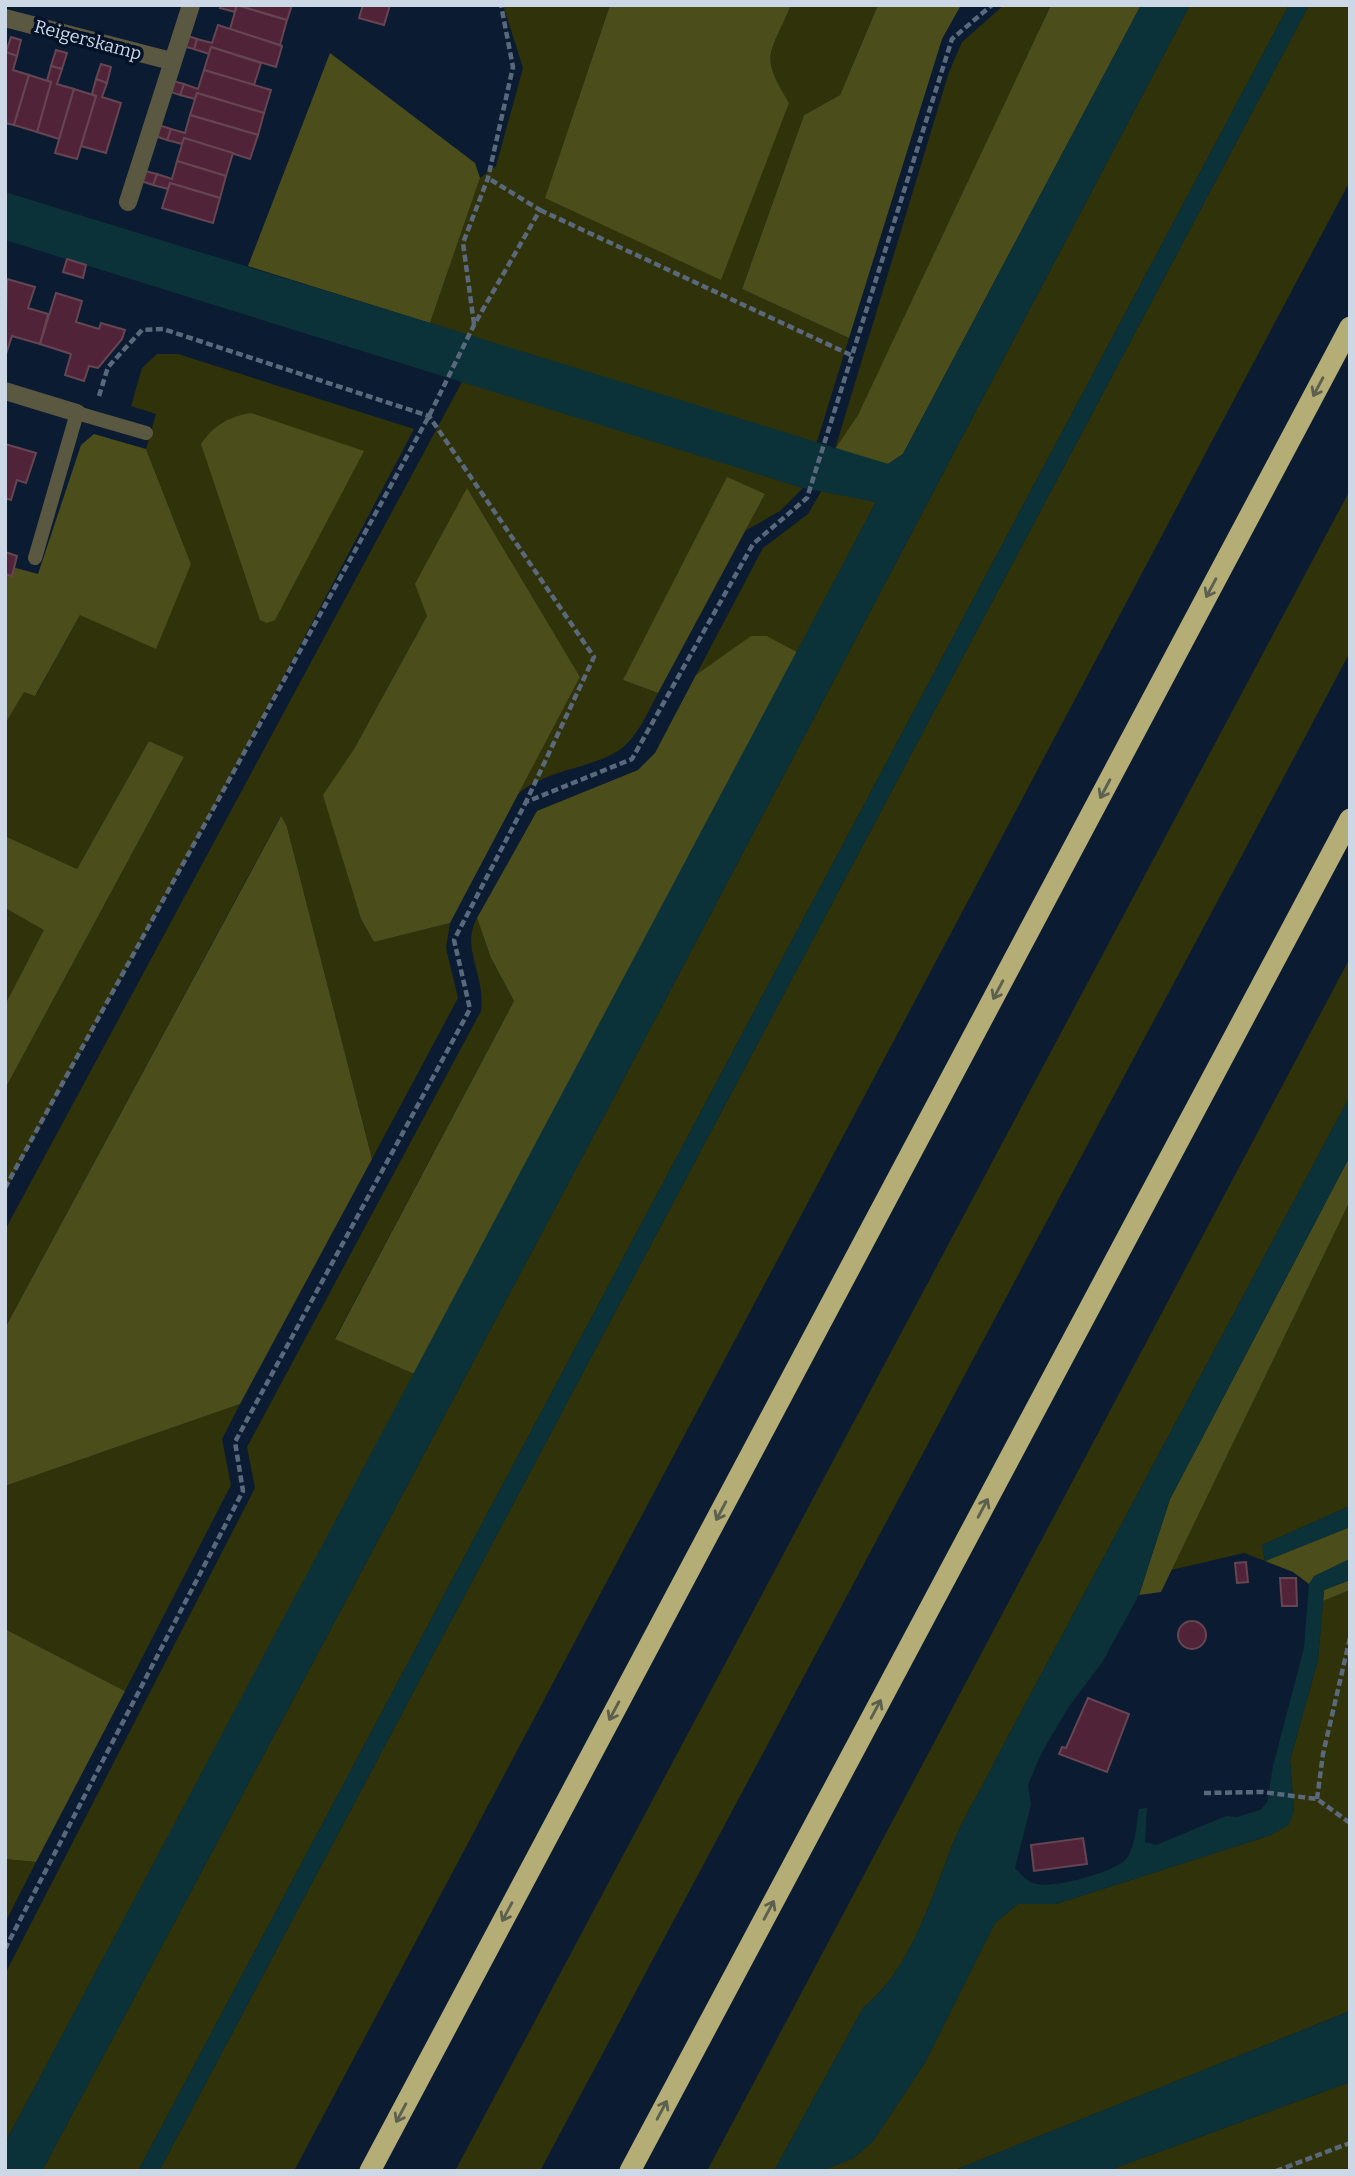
<svg xmlns="http://www.w3.org/2000/svg" width="1355" height="2176" font-family="Bitter,serif">
	<rect width="100%" height="100%" fill="#0b1b31"/>
	<g fill="#30320a">
		<path d="M503 5H610L545 198 789 104C760 54 769 55 791 5H878L840 95 804 115 742 289 849 338 816 445 430 323 480 178 496 166 523 68Z"/>
		<polygon points="1004,5 1051,5 858,416 835,449 949,72 962,42"/>
		<polygon points="1190,5 1289,5 138,2171 42,2171 602,1120"/>
		<polygon points="1309,5 1350,5 1350,181 294,2171 159,2171"/>
		<polygon points="157,354 178,354 414,429 233,773 5,1191 5,1089 184,757 149,741 77,869 5,836 5,724 24,691 36,695 80,615 191,564 146,449 156,414 131,406 142,368"/>
		<path d="M463 380 803 488 780 511 745 531 765 494 623 680 658 693C648 712 639 734 622 748 595 769 546 768 517 795L580 677 466 489 427 616 354 749 324 795 361 919 374 942 450 923 446 948 458 998 372 1159 287 827 280 817 5 1328V1230Z"/>
		<polygon points="822,490 876,502 797,652 767,636 696,675 763,548 808,514"/>
		<polygon points="1350,490 1350,652 1295,756 540,2171 455,2171"/>
		<polygon points="5,908 45,930 5,1005"/>
		<path d="M477 918 491 958 514 1001 335 1338 414 1374 5 2143V1974L255 1488 247 1447 481 1011C486 975 460 948 477 918Z"/>
		<path d="M1350 958V1096L996 1759C982 1788 964 1816 952 1846 931 1899 910 1971 863 2008L774 2171H707Z"/>
		<polygon points="1350,1201 1350,1506 1262,1545 1265,1561 1244,1553 1171,1570"/>
		<polygon points="240,1404 222,1439 231,1485 125,1691 5,1629 5,1486"/>
		<polygon points="1350,1590 1350,2011 953,2171 821,2171 854,2158 873,2141 926,2061 995,1923 1018,1904 1056,1904 1271,1835 1294,1811 1290,1760 1318,1660 1323,1601"/>
		<polygon points="5,1859 36,1862 5,1923"/>
		<polygon points="1350,2082 1350,2171 1107,2171"/>
	</g>
	<g fill="#4b4e1a">
		<path d="M610 5H791C770 55 759 54 789 103L721 280 545 198Z"/>
		<polygon points="878,5 961,5 942,39 849,338 742,289 804,115 840,95"/>
		<polygon points="1051,5 1141,5 903,454 888,464 835,449 858,415"/>
		<polygon points="330,53 475,163 480,178 430,323 248,266"/>
		<path d="M251 413 364 451 275 620 267 623 260 620 201 444C214 425 228 417 251 413Z"/>
		<polygon points="94,434 146,449 191,564 156,649 80,615 35,696 24,692 5,724 5,565 38,574 81,445"/>
		<polygon points="727,477 765,494 658,693 623,680"/>
		<polygon points="467,488 580,677 450,923 374,942 361,919 323,795 354,749 427,616 415,584"/>
		<polygon points="751,636 767,636 797,652 414,1374 335,1339 514,1001 491,958 477,918 537,811 638,770 655,753 696,675"/>
		<polygon points="149,741 184,757 5,1089 5,1005 44,930 5,908 5,836 77,869"/>
		<polygon points="281,816 287,827 372,1159 240,1404 5,1486 5,1328"/>
		<polygon points="1350,1156 1350,1201 1161,1592 1139,1595 1170,1499"/>
		<polygon points="1350,1527 1350,1559 1315,1576 1309,1584 1293,1572 1265,1561"/>
		<polygon points="1350,1580 1350,1590 1323,1601 1324,1590"/>
		<polygon points="5,1629 125,1691 36,1862 5,1859"/>
	</g>
	<g fill="#0a3238">
		<polygon points="1141,5 1190,5 602,1120 42,2171 5,2171 5,2143 876,502 803,488 5,240 5,192 888,464 903,454"/>
		<polygon points="1289,5 1309,5 159,2171 138,2171"/>
		<path d="M1350 1096V1156L1170 1499 1139 1595 1103 1661 1068 1708 1041 1754 1028 1785 1031 1805 1015 1868C1021 1875 1028 1882 1037 1884 1055 1888 1110 1873 1124 1861 1136 1850 1136 1824 1139 1809L1147 1808 1145 1842 1156 1845 1226 1816 1237 1817 1260 1810 1267 1803 1273 1766 1304 1648 1309 1584 1314 1576 1350 1559V1580L1324 1590 1318 1660 1290 1760 1294 1811 1289 1825 1271 1835 1056 1904H1018L995 1923 926 2061 873 2141 854 2158 821 2171H774L863 2008C910 1971 931 1899 952 1846 964 1816 982 1788 996 1759Z"/>
		<polygon points="1350,1506 1350,1527 1265,1561 1262,1545"/>
		<polygon points="1350,2011 1350,2082 1107,2171 953,2171"/>
	</g>
	<g fill="#512338" stroke="#654552" stroke-width="2">
		<polygon points="221,5 236,5 235,12 220,8"/>
		<polygon points="237,5 287,20 280,45 230,29"/>
		<polygon points="237,5 292,5 287,20"/>
		<polygon points="363,5 390,5 384,25 359,18"/>
		<polygon points="218,25 282,46 276,67 211,47 209,54 194,49 197,39 212,43"/>
		<polygon points="182,34 197,39 194,49 179,45"/>
		<polygon points="11,37 21,40 17,56 6,52"/>
		<polygon points="211,47 261,63 254,85 204,70"/>
		<polygon points="56,50 67,53 62,69 51,66"/>
		<polygon points="6,52 17,56 13,70 29,75 14,125 5,123"/>
		<polygon points="101,64 111,67 107,83 96,79"/>
		<polygon points="51,66 62,69 57,84 74,89 59,139 37,132 51,82 47,81"/>
		<polygon points="204,70 271,90 264,113 197,93 195,99 180,95 184,84 198,89"/>
		<polygon points="29,75 51,82 37,132 14,125"/>
		<polygon points="96,79 107,83 102,97 121,103 106,153 81,146 96,96 92,94"/>
		<polygon points="169,80 184,84 180,95 165,90"/>
		<polygon points="74,89 96,96 77,159 55,153"/>
		<polygon points="197,93 264,113 258,135 190,115"/>
		<polygon points="190,115 258,135 250,159 184,138 182,144 167,140 171,129 185,133"/>
		<polygon points="155,124 171,129 167,140 152,135"/>
		<polygon points="184,138 233,153 226,176 177,161"/>
		<polygon points="177,161 226,176 220,198 170,183 168,189 153,185 157,174 172,179"/>
		<polygon points="141,170 157,174 153,185 138,180"/>
		<polygon points="170,183 220,198 213,223 162,208"/>
		<polygon points="67,259 86,265 83,278 63,272"/>
		<polygon points="7,279 35,287 28,308 48,314 40,344 12,336 5,357"/>
		<polygon points="56,293 82,301 76,322 99,329 101,323 125,330 122,339 98,368 89,366 84,381 65,375 71,354 40,344"/>
		<polygon points="5,444 36,453 26,483 17,480 11,500 5,498"/>
		<polygon points="5,552 17,556 12,576 5,574"/>
		<polygon points="1246,1562 1248,1582 1237,1583 1235,1563"/>
		<polygon points="1280,1578 1296,1578 1297,1606 1282,1606"/>
		<circle cx="1192" cy="1635" r="14"/>
		<polygon points="1088,1698 1129,1714 1107,1772 1059,1754 1062,1747 1066,1748"/>
		<polygon points="1083,1838 1087,1864 1034,1871 1031,1845"/>
	</g>
	<g fill="none" stroke-linecap="round" stroke-linejoin="round">
		<g stroke="#5a687b" stroke-width="4.5" stroke-dasharray="7 3.5" stroke-linecap="butt">
			<polyline points="540,210 853,356"/>
			<polyline points="474,324 463,243 488,178 513,67 501,5"/>
			<polyline points="99,396 108,367 142,330 163,329 429,416 594,657 526,802"/>
			<polyline points="5,1188 429,416 474,325 540,210 488,178"/>
			<polyline points="1204,1793 1262,1792 1317,1799 1350,1823"/>
			<polyline points="1317,1799 1323,1754 1350,1638"/>
			<polyline points="5,1949 243,1491 235,1442 470,1009 454,940 526,802 632,759 753,544 807,498 952,39 992,5"/>
			<polyline points="1276,2171 1350,2143"/>
		</g>
		<polyline stroke="#5b5842" stroke-width="14" points="35,558 77,413 146,433"/>
		<g stroke="#5b5842" stroke-width="18">
			<polyline points="5,18 171,61"/>
			<polyline points="128,202 191,5"/>
			<polyline points="5,391 77,413"/>
		</g>
		<g stroke="#b5ad76" stroke-width="21">
			<polyline points="370,2171 1350,327"/>
			<polyline points="630,2171 1350,819"/>
		</g>
	</g>
	<defs><path id="oneway-shaft" d="M-6 0H5M1.5-3L5.5 0L1.5 3" fill="none" stroke-width="1.6" stroke-linecap="round" stroke-linejoin="round" transform="scale(1.75)"/></defs>
	<g stroke="#5c604e">
		<use href="#oneway-shaft" transform="translate(1318 387) rotate(118)"/>
		<use href="#oneway-shaft" transform="translate(1211 588) rotate(118)"/>
		<use href="#oneway-shaft" transform="translate(1105 789) rotate(118)"/>
		<use href="#oneway-shaft" transform="translate(998 990) rotate(118)"/>
		<use href="#oneway-shaft" transform="translate(983 1508) rotate(-62)"/>
		<use href="#oneway-shaft" transform="translate(721 1511) rotate(118)"/>
		<use href="#oneway-shaft" transform="translate(876 1709) rotate(-62)"/>
		<use href="#oneway-shaft" transform="translate(614 1711) rotate(118)"/>
		<use href="#oneway-shaft" transform="translate(769 1910) rotate(-62)"/>
		<use href="#oneway-shaft" transform="translate(507 1912) rotate(118)"/>
		<use href="#oneway-shaft" transform="translate(662 2110) rotate(-62)"/>
		<use href="#oneway-shaft" transform="translate(401 2113) rotate(118)"/>
	</g>
	<g text-anchor="middle" dominant-baseline="central" stroke-width="7" stroke-linejoin="round" paint-order="stroke">
		<g font-size="18" fill="#cdd8e7" stroke="#041227">
			<text transform="translate(88 40) rotate(15)">Reigerskamp</text>
		</g>
	</g>
	<rect width="1355" height="2176" fill="none" stroke="#cdd8e7" stroke-width="14"/>
</svg>
